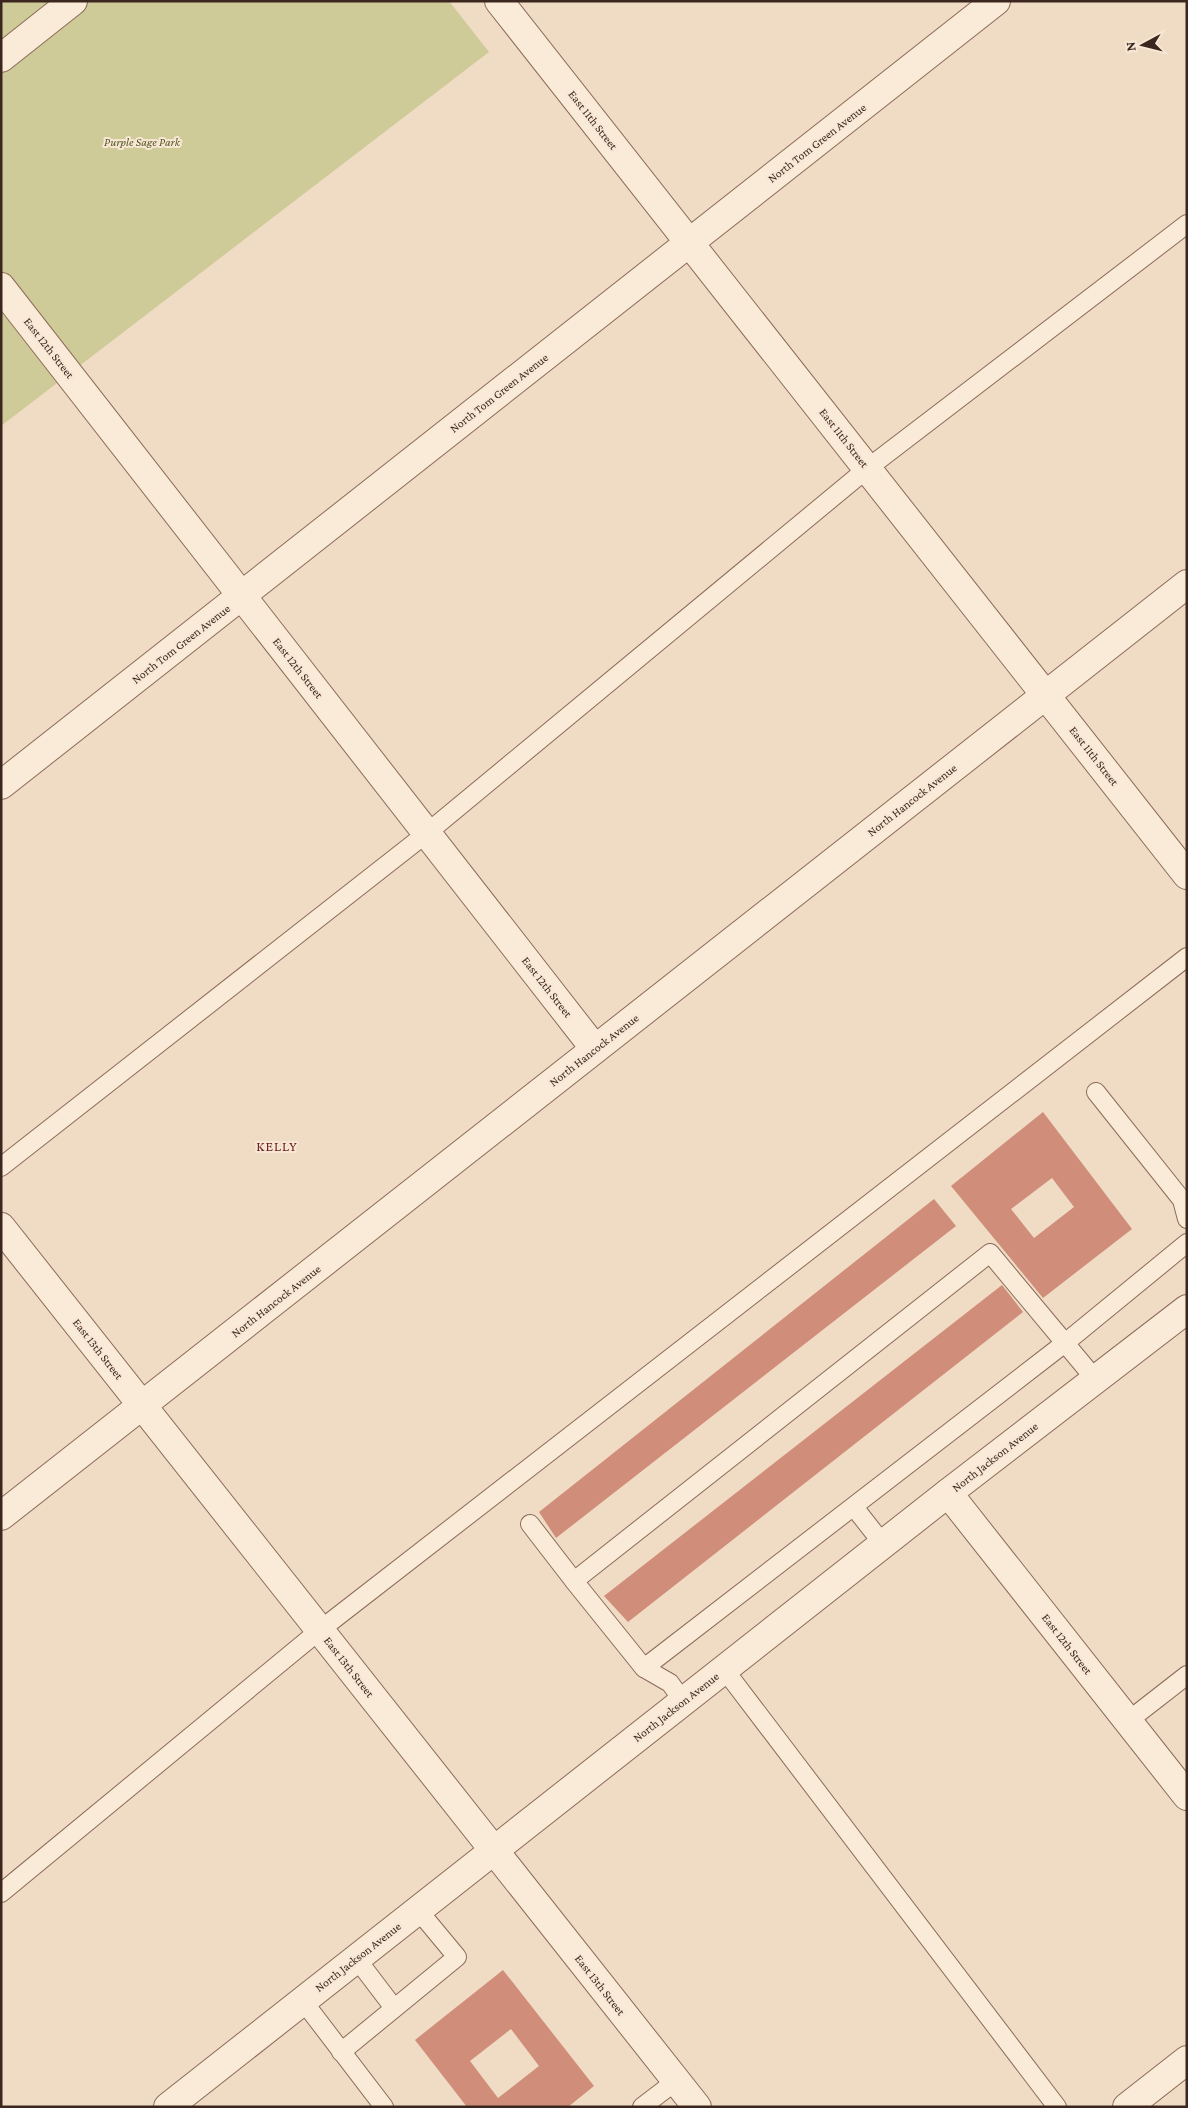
<svg xmlns="http://www.w3.org/2000/svg" width="1188" height="2108" font-family="'Crimson Pro',serif">
	<rect width="100%" height="100%" fill="#f0dbc4"/>
	<polygon fill="#cfcb98" points="1,1 449,1 489,52 1,426"/>
	<g fill="#d08d79" fill-rule="evenodd">
		<path d="M1043 1112 1132 1229 1043 1298 951 1186ZM1052 1178 1074 1207 1034 1238 1011 1209Z"/>
		<polygon points="934,1199 956,1226 556,1538 539,1512"/>
		<polygon points="1002,1285 1023,1312 628,1622 604,1596"/>
		<path d="M503 1970 594 2086 568 2107H467L415 2040ZM511 2029 539 2066 498 2098 470 2061Z"/>
	</g>
	<g fill="none" stroke-linecap="round" stroke-linejoin="round">
		<g stroke="#8c6b5a" stroke-width="20">
			<g id="service">
				<polyline points="1096,1092 1182,1200 1187,1219"/>
				<polyline points="1,1167 427,833 868,468 1187,224"/>
				<polyline points="1095,1379 990,1253 574,1581 644,1668 1065,1343 1187,1243"/>
				<polyline points="854,1507 883,1544"/>
				<polyline points="530,1524 574,1581"/>
				<polyline points="644,1668 670,1683 683,1701"/>
				<polyline points="724,1669 1057,2107"/>
				<polyline points="1128,1721 1187,1675"/>
				<polyline points="1,1893 320,1630 1187,957"/>
				<polyline points="356,1958 394,2008"/>
				<polyline points="303,2001 384,2107"/>
				<polyline points="341,2052 457,1957 418,1910"/>
				<polyline points="642,2107 676,2081"/>
			</g>
		</g>
		<g stroke="#8c6b5a" stroke-width="30">
			<g id="minor">
				<polyline points="499,1 1187,875"/>
				<polyline points="1,287 595,1049"/>
				<polyline points="1,785 996,1"/>
				<polyline points="1,1227 697,2107"/>
				<polyline points="948,1493 1187,1796"/>
				<polyline points="1,1516 1187,584"/>
				<polyline points="168,2107 948,1493 1187,1309"/>
				<polyline points="1127,2107 1187,2060"/>
			</g>
		</g>
		<g stroke="#8c6b5a" stroke-width="30">
			<polyline id="tertiary" points="1,58 73,1"/>
		</g>
		<use href="#service" stroke="#faead8" stroke-width="18"/>
		<use href="#minor" stroke="#faead8" stroke-width="28"/>
		<use href="#tertiary" stroke="#faead8" stroke-width="28"/>
	</g>
	<g text-anchor="middle" dominant-baseline="central" stroke-width="4" stroke-linejoin="round" paint-order="stroke">
		<g font-size="12" fill="#3b271e" stroke="#f7e7d4">
			<text transform="translate(593 120) rotate(52)">East 11th Street</text>
			<text transform="translate(817 143) rotate(-38)">North Tom Green Avenue</text>
			<text transform="translate(49 348) rotate(52)">East 12th Street</text>
			<text transform="translate(499 393) rotate(-38)">North Tom Green Avenue</text>
			<text transform="translate(844 438) rotate(52)">East 11th Street</text>
			<text transform="translate(181 644) rotate(-38)">North Tom Green Avenue</text>
			<text transform="translate(298 668) rotate(52)">East 12th Street</text>
			<text transform="translate(1094 756) rotate(52)">East 11th Street</text>
			<text transform="translate(912 800) rotate(-38)">North Hancock Avenue</text>
			<text transform="translate(547 987) rotate(52)">East 12th Street</text>
			<text transform="translate(594 1050) rotate(-38)">North Hancock Avenue</text>
			<text transform="translate(276 1301) rotate(-38)">North Hancock Avenue</text>
			<text transform="translate(98 1349) rotate(52)">East 13th Street</text>
			<text transform="translate(995 1457) rotate(-38)">North Jackson Avenue</text>
			<text transform="translate(1067 1644) rotate(52)">East 12th Street</text>
			<text transform="translate(349 1667) rotate(52)">East 13th Street</text>
			<text transform="translate(676 1707) rotate(-38)">North Jackson Avenue</text>
			<text transform="translate(358 1957) rotate(-38)">North Jackson Avenue</text>
			<text transform="translate(600 1985) rotate(52)">East 13th Street</text>
		</g>
		<g font-size="12" font-style="italic" fill="#555924" stroke="#f7e7d4">
			<text x="142" y="142">Purple Sage Park</text>
		</g>
		<g font-size="14" letter-spacing="1" fill="#6a1e1c" stroke="#f7e7d4">
			<text x="277" y="1146">KELLY</text>
		</g>
	</g>
	<rect width="1188" height="2108" fill="none" stroke="#3b271e" stroke-width="5"/>
	<g transform="translate(1143 45) rotate(263)" stroke="#f7e7d4" stroke-width="4" paint-order="stroke">
	<path d="M0-4L9 19L0 12L-9 19Z" fill="#3b271e"/>
	<text y="-8" font-size="14" font-weight="bold" text-anchor="middle" fill="#3b271e">N</text>
	</g>
</svg>
